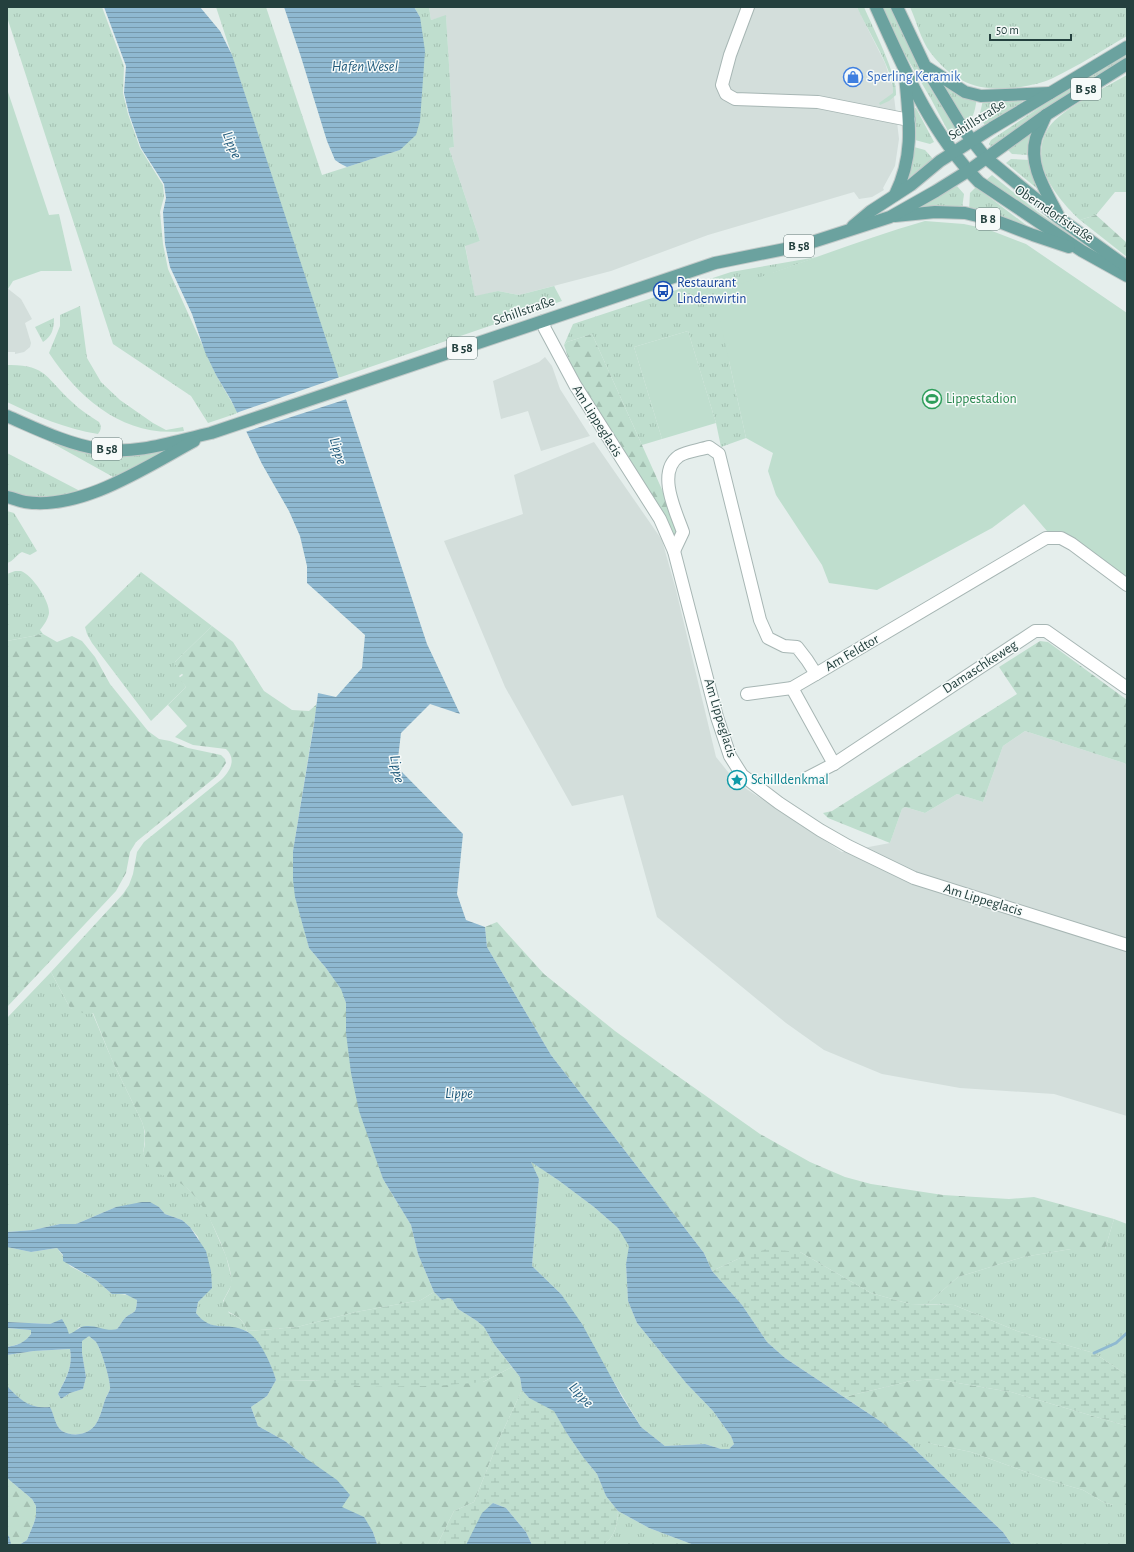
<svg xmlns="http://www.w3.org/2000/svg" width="1134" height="1552" font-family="'Alegreya Sans',sans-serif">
	<defs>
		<pattern id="grass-tufts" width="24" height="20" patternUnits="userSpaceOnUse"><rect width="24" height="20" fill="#bfdece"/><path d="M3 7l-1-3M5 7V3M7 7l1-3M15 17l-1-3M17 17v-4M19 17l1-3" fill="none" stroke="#a4c0b2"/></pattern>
		<pattern id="forest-firs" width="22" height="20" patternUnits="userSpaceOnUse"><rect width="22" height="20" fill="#bfdece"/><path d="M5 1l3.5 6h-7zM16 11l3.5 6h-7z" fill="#a4c0b2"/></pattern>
		<pattern id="wetland-marsh" width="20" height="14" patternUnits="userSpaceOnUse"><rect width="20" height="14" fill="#bfdece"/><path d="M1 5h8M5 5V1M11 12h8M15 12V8" fill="none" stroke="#a4c0b2"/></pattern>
		<pattern id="water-rules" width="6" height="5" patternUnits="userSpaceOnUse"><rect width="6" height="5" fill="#8fb9d1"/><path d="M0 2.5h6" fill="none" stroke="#7598ab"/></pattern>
	</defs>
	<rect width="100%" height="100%" fill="#e5eeec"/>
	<g fill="#d3dedb">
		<polygon points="429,7 857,7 885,63 893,88 899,139 895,166 883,188 884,190 872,197 859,199 854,192 708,235 611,271 519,295 498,291 475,297 465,245 480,241 449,148 454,147 446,16 431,20"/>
		<polygon points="7,288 21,299 32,319 25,323 31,343 30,347 24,352 15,354 15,352 7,352"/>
		<polygon points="545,357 552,366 560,389 590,436 541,451 528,411 501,419 493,381 539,362"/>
		<polygon points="594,442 662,540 676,590 716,757 736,782 842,852 890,843 902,809 905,807 925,813 957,794 983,802 1003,746 1025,731 1127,764 1127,1116 1054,1094 960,1088 882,1074 824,1050 786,1023 657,917 623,795 572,806 505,687 444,541 523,514 514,475"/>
	</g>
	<g fill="url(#grass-tufts)">
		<polygon points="7,7 102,7 124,66 123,93 128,114 140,148 163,185 164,197 160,212 163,244 168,269 216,375 238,413 208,423 191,396 113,344 7,17"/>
		<polygon points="216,7 266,7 322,175 400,150 420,17 414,7 429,7 431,20 446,15 454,147 449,148 480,241 465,246 475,296 498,291 519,295 554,286 562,301 338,378"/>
		<path d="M857 7H864C872 26 898 76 896 95L889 101 880 105 879 103 893 93C895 72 866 28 857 7Z"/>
		<polygon points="882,7 891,7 929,86 956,129 949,133 931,99 900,46"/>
		<path d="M910 7H1127V36C1103 50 1078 66 1053 78 1043 83 1031 85 1021 87 982 93 954 84 930 52 921 40 916 20 910 7Z"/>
		<polygon points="1127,52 1127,58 1052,104 1030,119 995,146 991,147 989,144 991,140 1088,75"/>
		<path d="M1127 75V192H1115L1096 215 1080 220C1056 197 1027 162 1049 127 1061 110 1107 86 1127 75Z"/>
		<path d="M944 85 977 99C975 107 975 117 967 122L959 111Z"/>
		<polygon points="983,100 1022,100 1022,102 985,125 979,118"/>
		<polygon points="914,108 916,108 934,142 930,144 915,140 916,127"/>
		<polygon points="1032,130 1029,155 1012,154 1007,149"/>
		<polygon points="914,147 925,150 933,159 907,179"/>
		<polygon points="1011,159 1030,160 1039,190 1006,163"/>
		<polygon points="992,175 1038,212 1071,235 1070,237 986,180"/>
		<polygon points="957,186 964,194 962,209 922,208 921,206"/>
		<polygon points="976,187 1030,228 969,210 970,193"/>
		<polygon points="817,257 773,273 729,361 746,438 721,447 716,423 688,331 634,347 662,439 642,445 592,334 567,342 564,345 573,324 731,272"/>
		<path d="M80 306 87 358 101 382 120 400 153 423 166 430 183 427 184 431C125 438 80 400 49 353L60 326V315Z"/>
		<path d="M54 318C54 329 52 336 43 342L35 327Z"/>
		<path d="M7 365C46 364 46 378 72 402 80 410 90 416 99 422 102 427 101 430 98 434 65 429 37 416 7 402Z"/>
		<polygon points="43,438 73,449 169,449 115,478"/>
		<path d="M7 453 80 491C72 493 63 496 55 497 40 499 21 496 7 491Z"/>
		<path d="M7 511 14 513 37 551 30 555 22 552C16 555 13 562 7 563Z"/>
		<path d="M15 571H21C32 575 50 601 49 613 48 619 44 625 40 630L43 634 7 641V574Z"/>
		<polygon points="141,572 212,626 175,662 183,673 179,676 186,687 151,721 92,643 87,634 85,627"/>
		<path d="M51 972 70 1008 92 1012 112 1060 142 1122C146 1133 145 1142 143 1153L148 1162 163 1174 180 1181 195 1196 207 1212 226 1256 230 1272 232 1284 223 1301 229 1313C239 1317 244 1321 247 1331L235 1328 215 1326 203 1322 196 1313 198 1302 212 1287 198 1237 190 1227 182 1220 165 1214 159 1207H116L76 1224H60L33 1230 7 1232V1018Z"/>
		<polygon points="530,1161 558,1180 594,1207 618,1228 630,1246 626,1264 628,1301 637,1323 686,1383 713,1411 731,1436 734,1444 729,1449 721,1449 705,1444 665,1446 641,1427 561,1294 532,1266 539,1179"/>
		<polygon points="1114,1219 1127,1224 1127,1375 1094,1353 1017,1331 954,1305 927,1304 958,1277 1023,1257 1071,1249 1105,1249"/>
		<path d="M7 1247 31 1252 57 1248 70 1266 96 1280 112 1294C122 1294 129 1294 137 1300 136 1316 134 1310 125 1318 122 1321 120 1326 117 1329L112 1331 79 1327 74 1333 69 1334 62 1320 50 1324 7 1322Z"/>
		<path d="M7 1328 31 1330C32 1342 16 1345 7 1347Z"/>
		<path d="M89 1336C91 1338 94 1340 96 1342 101 1349 111 1381 110 1389 109 1392 106 1396 105 1400 100 1415 98 1431 80 1434 74 1435 67 1434 62 1431 55 1426 54 1415 50 1407 30 1409 20 1401 7 1386V1355L34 1351 70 1349C73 1368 66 1377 58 1394L61 1399 70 1393 83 1389 86 1377 82 1353V1340Z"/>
		<polygon points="908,1443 928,1443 971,1452 1048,1480 1083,1490 1103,1502 1113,1505 1127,1505 1127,1545 1012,1545 1003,1532"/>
		<path d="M618 1511 649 1528 694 1545H604C616 1534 617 1526 618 1511Z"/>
	</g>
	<g fill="url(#forest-firs)">
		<polygon points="1096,215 1127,243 1127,257 1080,220"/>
		<polygon points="592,334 664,494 680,533 672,538 663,518 572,369 564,345 567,342"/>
		<path d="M212 626 233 642 264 691 292 710 309 711 317 704 293 851 300 913 309 948 326 968 342 989 346 1003V1033L372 1145 383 1179 411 1225 418 1254 434 1292 421 1300 356 1312 297 1327 247 1331C243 1316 233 1316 223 1308 222 1297 231 1292 231 1283 232 1269 225 1254 220 1241 206 1209 191 1178 152 1173L143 1153 145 1144V1132L142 1122 112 1060 93 1013 86 1014 70 1008 51 972 123 894 129 885 133 874 137 852 144 842 222 779C230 771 237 759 226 749L193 745 175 737 187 726 168 705 186 687 179 678 183 675 174 663Z"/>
		<polygon points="43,634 57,642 72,636 82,641 95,657 110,684 148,731 159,739 170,741 188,748 221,755 225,759 226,763 218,775 136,842 130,852 126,873 116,891 7,1007 7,641"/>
		<polygon points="1040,641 1048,642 1127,700 1127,764 1025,731 1003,746 983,802 957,794 925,813 905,807 902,809 890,843 828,818 823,813 832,811 1017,694 999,667"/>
		<polygon points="497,922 544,974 615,1031 662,1065 760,1134 810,1162 845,1177 871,1184 943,1195 1009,1199 1034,1197 1114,1219 1105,1249 1071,1249 1023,1257 958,1277 927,1304 910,1304 871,1293 800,1252 740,1258 712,1271 704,1253 551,1055 487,947 485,927"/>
		<polygon points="512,1367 520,1377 522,1390 500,1437 474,1502 454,1511 437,1545 380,1545 377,1544 373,1532 341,1507 307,1459 285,1441 258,1426 251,1407 267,1396 276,1380 483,1382"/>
		<polygon points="934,1379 1011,1392 1127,1426 1127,1505 1113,1505 1103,1502 1083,1490 1048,1480 971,1452 928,1443 908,1443 880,1421 844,1397 911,1381"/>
		<polygon points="7,1478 32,1499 36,1506 36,1516 34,1523 27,1540 19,1545 10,1544 9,1536 7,1535 8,1512 7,1510"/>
	</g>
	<g fill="url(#wetland-marsh)">
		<polygon points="766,1249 800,1252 871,1293 910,1304 954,1305 1017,1331 1094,1353 1127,1375 1127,1426 1011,1392 934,1379 911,1381 844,1397 785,1358 767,1342 742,1305 712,1271 740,1258"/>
		<path d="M434 1292 442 1300 448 1298 452 1299 458 1309 477 1321 484 1327 494 1344 512 1367 483 1382 437 1386 367 1387 313 1380H276C270 1362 261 1344 247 1331L297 1327 356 1312 421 1300Z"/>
		<path d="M522 1390 529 1398 554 1410 566 1432 583 1457 597 1474 606 1496 618 1511C617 1526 616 1534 604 1545H532L526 1532 506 1508 493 1503 466 1545H437L454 1511 474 1502 500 1437Z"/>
	</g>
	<g fill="#bfdece">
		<polygon points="7,89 49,215 59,214 72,271 41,271 13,281 8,289"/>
		<path d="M925 221 964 224 987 229 1026 244 1127 313V578L1064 532 1047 531 1024 504 992 528 877 590 829 583 822 565 776 495 768 471 773 453 746 438 714 293C784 270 853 242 925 221Z"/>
		<polygon points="688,331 716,423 662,439 634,347"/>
	</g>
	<g fill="url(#water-rules)" fill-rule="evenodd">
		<path d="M104 7H200L220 31 232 55 427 644 460 714 430 704 401 733 397 767 463 834 457 894 466 920 485 927 487 947 551 1055 704 1253 712 1271 742 1305 767 1342 785 1358 880 1421 908 1443 1003 1532 1012 1545H694L649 1528 618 1511 606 1496 597 1474 583 1457 566 1432 554 1411 529 1398 522 1390 520 1377 494 1344 484 1327 477 1321 458 1309 452 1299 448 1298 442 1300 434 1292 418 1254 411 1225 383 1179 359 1111 351 1073 346 1033V1003L341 989 326 968 309 948 295 897 293 880V851L314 724 318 693 336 697 362 668 365 635 307 583V566L300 536 289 511 262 464 231 400 216 375 205 352 192 314 170 267 165 244 164 227 163 212 166 198 164 184 141 148 129 114 124 93 126 66ZM531 1162 558 1180 594 1207 618 1228 629 1246 626 1264 628 1301 637 1323 686 1383 713 1411 731 1436 734 1444 729 1449H721L705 1444 665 1446 641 1427 622 1397 582 1324 561 1294 532 1266 539 1179Z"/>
		<polygon points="284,7 414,7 420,17 425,51 420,121 416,135 400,150 347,167 341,164 335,160 327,141 301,57"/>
		<path d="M142 1202H150L159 1207 165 1214 182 1220 190 1227 206 1251 211 1271 212 1288 198 1302 196 1313C212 1334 227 1321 246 1331 260 1338 272 1366 276 1380L267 1396 251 1407 258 1426 285 1441 307 1459 337 1480 350 1495 342 1507 364 1517 373 1532 377 1544 380 1545H7V1535L9 1536 11 1544 19 1545 27 1540 34 1523 36 1516V1506L32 1499 7 1478V1386C20 1400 30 1409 50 1407 54 1414 55 1426 62 1431 67 1434 74 1435 80 1434 98 1431 100 1415 105 1400 106 1396 109 1393 110 1389 111 1381 101 1349 96 1342 94 1340 91 1338 89 1336L82 1341V1353L86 1377 83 1389 70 1393 61 1399 58 1394C66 1378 73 1368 70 1349L34 1351 7 1355V1347C17 1345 25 1343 31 1334V1330L7 1328V1322L50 1324 62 1319 67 1328 69 1334C76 1332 79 1326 86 1326 97 1325 107 1332 117 1329 120 1326 122 1321 125 1318 134 1310 136 1316 137 1300L125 1294H112L96 1280 63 1261V1255L57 1248 31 1252 7 1247V1232L33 1230 60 1224H76L116 1207Z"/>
		<polygon points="493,1503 506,1508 526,1532 532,1545 466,1545 482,1513"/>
	</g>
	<polygon fill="#e5eeec" points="340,377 347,399 245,432 236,413"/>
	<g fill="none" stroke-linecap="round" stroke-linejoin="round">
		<polyline stroke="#8fb9d1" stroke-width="3" points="1094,1353 1116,1343 1127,1333"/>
		<g stroke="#a7b6b4" stroke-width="14">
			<g id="minor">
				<polyline points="748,7 730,55 722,85 726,94 735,99 818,102 909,120"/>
				<polyline points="543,321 545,329 575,385 660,519 674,551 717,717 730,756 742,775 779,803 820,830 848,846 914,878 1127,945"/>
				<path d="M674 551 683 532C676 512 656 472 679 456 687 451 700 450 709 447L719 454 760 620 768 638 784 646 797 647 807 660 816 674 1046 538H1061L1072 544 1127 585"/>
				<polyline points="792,688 834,764"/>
				<polyline points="747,694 792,688 816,674"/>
				<polyline points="807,778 834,764 1035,631 1046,631 1127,688"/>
			</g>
		</g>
		<g stroke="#c2cac9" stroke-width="14">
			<g id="major">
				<path d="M876 7C904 69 930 132 979 182L1082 251 1127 276"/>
				<polyline points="897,7 925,66 963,129 986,158 1059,218 1127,267"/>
				<polyline points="928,68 965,92 981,96 1050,93"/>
				<path d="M1046 115C1043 122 1039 130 1036 138 1028 165 1046 191 1058 215"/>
				<path d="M895 195C915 154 909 119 905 76"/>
				<polyline points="895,216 935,212 965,213 994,220 1033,235 1069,247"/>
				<polyline points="853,226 871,211 911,185 940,161 992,128 1127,47"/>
				<path d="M7 416C37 429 67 444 99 449 137 455 175 441 211 433L715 263 800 246 890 217 936 191 968 171 1046 115 1127 64"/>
				<path d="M7 497C13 498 19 501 25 502 81 511 146 467 194 441"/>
			</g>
		</g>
		<use href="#minor" stroke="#fff" stroke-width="12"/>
		<use href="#major" stroke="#6ba29f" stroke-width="12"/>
	</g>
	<defs>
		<g id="shop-ring" transform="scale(1)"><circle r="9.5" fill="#f6faf9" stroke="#3f7fe0" stroke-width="1.5"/><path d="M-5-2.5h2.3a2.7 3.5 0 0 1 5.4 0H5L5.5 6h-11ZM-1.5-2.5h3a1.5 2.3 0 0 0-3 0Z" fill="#3f7fe0"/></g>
		<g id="bus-ring" transform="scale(1)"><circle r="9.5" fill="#f6faf9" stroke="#1a4fb4" stroke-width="1.5"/><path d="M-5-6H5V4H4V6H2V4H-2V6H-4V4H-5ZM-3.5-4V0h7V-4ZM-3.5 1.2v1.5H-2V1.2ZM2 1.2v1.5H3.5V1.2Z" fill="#1a4fb4"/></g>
		<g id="stadium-ring" transform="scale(1)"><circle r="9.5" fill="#f6faf9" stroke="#2e9e5b" stroke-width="1.5"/><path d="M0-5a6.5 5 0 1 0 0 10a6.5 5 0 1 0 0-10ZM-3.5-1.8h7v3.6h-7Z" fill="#2e9e5b"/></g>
		<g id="sight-ring" transform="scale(1)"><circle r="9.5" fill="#f6faf9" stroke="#0f9aa8" stroke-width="1.5"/><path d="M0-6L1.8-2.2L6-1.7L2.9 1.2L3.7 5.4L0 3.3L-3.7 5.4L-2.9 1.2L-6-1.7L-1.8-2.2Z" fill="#0f9aa8"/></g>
	</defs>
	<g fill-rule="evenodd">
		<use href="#shop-ring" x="853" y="77"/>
		<use href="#bus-ring" x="663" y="291"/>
		<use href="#stadium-ring" x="932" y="399"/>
		<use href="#sight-ring" x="737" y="780"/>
	</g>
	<g text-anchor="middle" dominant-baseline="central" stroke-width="3" stroke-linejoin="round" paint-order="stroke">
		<g fill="#f6faf9" stroke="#637876" stroke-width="1">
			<rect x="1071" y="78" width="30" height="22" rx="3"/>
			<rect x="976" y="208" width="24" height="22" rx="3"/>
			<rect x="784" y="235" width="30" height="22" rx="3"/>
			<rect x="447" y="337" width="30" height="22" rx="3"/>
			<rect x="92" y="438" width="30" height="22" rx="3"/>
		</g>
		<g font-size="13" font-weight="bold" fill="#24403e">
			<text x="1086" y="89">B 58</text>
			<text x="988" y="219">B 8</text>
			<text x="799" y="246">B 58</text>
			<text x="462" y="348">B 58</text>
			<text x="107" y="449">B 58</text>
		</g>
		<g font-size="14" fill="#366cbe" stroke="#f6faf9" text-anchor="start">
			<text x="867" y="77">Sperling Keramik</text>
		</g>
		<g font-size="14" fill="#24403e" stroke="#f6faf9">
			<text transform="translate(977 120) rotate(-32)">Schillstraße</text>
			<text transform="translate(1054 214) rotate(34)">Oberndorfstraße</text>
			<text transform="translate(524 311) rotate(-19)">Schillstraße</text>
			<text transform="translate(597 421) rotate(58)">Am Lippeglacis</text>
			<text transform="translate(852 653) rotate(-30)">Am Feldtor</text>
			<text transform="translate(980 667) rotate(-33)">Damaschkeweg</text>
			<text transform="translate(720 718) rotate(73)">Am Lippeglacis</text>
			<text transform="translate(983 900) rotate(17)">Am Lippeglacis</text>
		</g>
		<g font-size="14" fill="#164399" stroke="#f6faf9" text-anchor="start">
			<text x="677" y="283">Restaurant<tspan x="677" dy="16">Lindenwirtin</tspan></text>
		</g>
		<g font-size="14" fill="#27864d" stroke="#f6faf9" text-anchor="start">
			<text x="946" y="399">Lippestadion</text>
		</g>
		<g font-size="14" fill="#0d838f" stroke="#f6faf9" text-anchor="start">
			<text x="751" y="780">Schilldenkmal</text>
		</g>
		<g font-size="15" font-style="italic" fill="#1f597b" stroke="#f6faf9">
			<text x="365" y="66">Hafen Wesel</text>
			<text transform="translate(232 145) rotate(67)">Lippe</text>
			<text transform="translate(338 451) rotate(72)">Lippe</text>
			<text transform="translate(397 769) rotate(79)">Lippe</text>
			<text x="459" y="1093">Lippe</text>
			<text transform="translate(581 1395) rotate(47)">Lippe</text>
		</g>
	</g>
	<rect width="1134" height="1552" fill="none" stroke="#24403e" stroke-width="16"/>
	<path d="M990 34v6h81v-6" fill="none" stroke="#24403e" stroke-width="2"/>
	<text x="996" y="34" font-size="12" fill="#24403e" stroke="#f6faf9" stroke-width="3" paint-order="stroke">50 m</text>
</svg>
